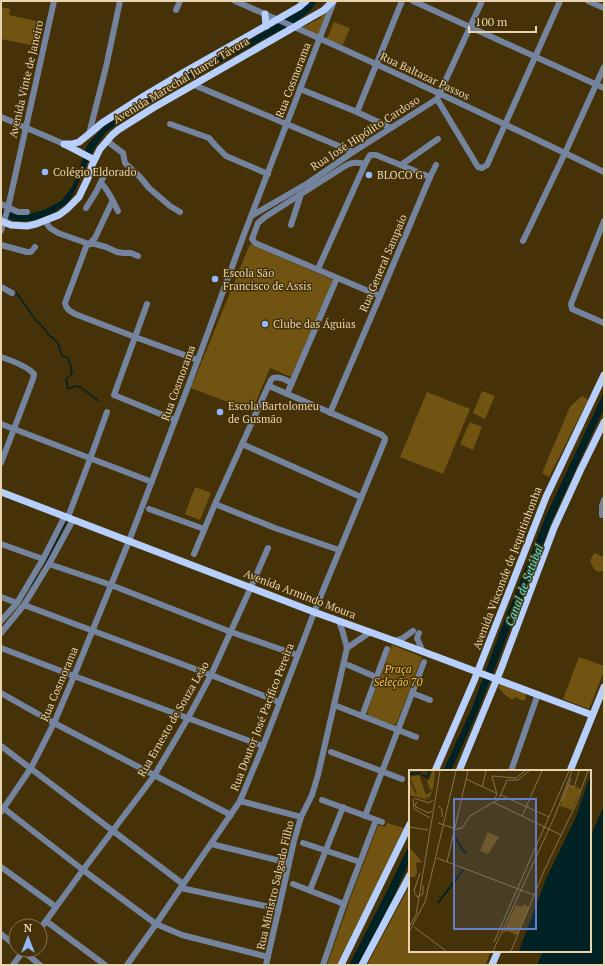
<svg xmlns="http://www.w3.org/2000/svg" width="605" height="966" font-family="'PT Serif',serif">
	<rect width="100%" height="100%" fill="#453208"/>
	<g fill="#715412">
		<polygon points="1,7 10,9 9,15 40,22 35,46 1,39"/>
		<polygon points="327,11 318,35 303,29 303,27 319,19"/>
		<polygon points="334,22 350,28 343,45 327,39"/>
		<polygon points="250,244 333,280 291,377 270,368 252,411 191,388"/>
		<polygon points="482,391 495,396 485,419 473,413"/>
		<polygon points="427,392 470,409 443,474 400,457"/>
		<polygon points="582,396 588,400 549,477 542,473 570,407"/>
		<polygon points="470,422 482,427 473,450 460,444"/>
		<polygon points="195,487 211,493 200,520 185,514"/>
		<polygon points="594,553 604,557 604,569 603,571 598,572 594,569 590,561"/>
		<polygon points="392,645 422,657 397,722 395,725 369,716 367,712"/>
		<polygon points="579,657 604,666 604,671 589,709 563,699"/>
		<polygon points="501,683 525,693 526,697 525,700 521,700 515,697 512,700 504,694 498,687"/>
		<polygon points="387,823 404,828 337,965 327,965 351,897 378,825 385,827"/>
		<polygon points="410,885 410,951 491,951 485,965 367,965"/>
	</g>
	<g fill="#002225">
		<polygon points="309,1 317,1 311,10 292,25 281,30 231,57 146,105 106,132 93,150 74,193 68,203 51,214 32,221 16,221 1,216 1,210 20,215 34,213 46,209 61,201 72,187 83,158 86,147 94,137 103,127 174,83 272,27 303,7"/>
		<polygon points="604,392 604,408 552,521 478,711 451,771 443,771 472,708 501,629 545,518"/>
		<polygon points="604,805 604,965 537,965 543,951 590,951 590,838"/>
		<polygon points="410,843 410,860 395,894 359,965 349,965 387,891"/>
	</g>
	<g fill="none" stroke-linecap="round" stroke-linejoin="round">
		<g stroke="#002225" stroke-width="1.5">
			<path d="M16 292 35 319 42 326 49 335 58 343 62 356 67 357C70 363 72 367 72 374L66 379 68 389 76 386 80 387 99 401"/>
			<polyline points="44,567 66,522"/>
			<polyline points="30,586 40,574"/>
		</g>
		<polyline stroke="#002225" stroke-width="4.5" points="192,73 209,62 222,56"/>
		<g stroke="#74839e" stroke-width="6">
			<path d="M235 1C360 55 482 113 604 172"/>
			<polyline points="413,1 604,88"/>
			<polyline points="588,1 604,8"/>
			<polyline points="176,10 180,1"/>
			<polyline points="194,85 353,152"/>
			<polyline points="300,89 357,112 391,128"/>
			<polyline points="437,99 478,167 482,168 487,165 560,1"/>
			<polyline points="357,112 402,1"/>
			<polyline points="1,117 64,144"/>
			<polyline points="170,124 209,138 215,145 226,156 268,174"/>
			<polyline points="89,134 106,67 120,1"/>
			<polyline points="107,141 123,153 125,163 140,177 149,188 170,206 180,212"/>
			<path d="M365 164C357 162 352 162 345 166L265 217 258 223 252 239 255 243 380 296"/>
			<polyline points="401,165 438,139"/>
			<path d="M101 183C110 192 112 200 118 211"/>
			<path d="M112 202 95 238 86 247 65 303C66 309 70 311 75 314L135 337 198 360"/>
			<polyline points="1,204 18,212 27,212"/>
			<polyline points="86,208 96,192 104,176"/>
			<polyline points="253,215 308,183 353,152 437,99 482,1"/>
			<polyline points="45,221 50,228 58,233 89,244 95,244 106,247 117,252 123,253 131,253 138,256"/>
			<polyline points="604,221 571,304 572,309 604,323"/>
			<polyline points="291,225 301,194"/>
			<polyline points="1,231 8,208 54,1"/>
			<polyline points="523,241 565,153 604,67"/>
			<polyline points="1,245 27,252 31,252 35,247"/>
			<polyline points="318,269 365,164 370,155 376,155 430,177"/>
			<polyline points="1,287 12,293"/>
			<polyline points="147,304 114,395 175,420"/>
			<path d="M1 357C10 360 28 367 34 374L33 379 1 463"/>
			<polyline points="287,394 337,278"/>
			<polyline points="330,413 380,296 430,177 436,165"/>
			<polyline points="1,424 152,482"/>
			<polyline points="242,444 361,497"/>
			<polyline points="215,504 275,528 339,550"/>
			<polyline points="149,509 204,529"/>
			<polyline points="602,515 602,506 604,500"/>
			<polyline points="68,517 90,459 107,412"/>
			<polyline points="1,544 43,559"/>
			<path d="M194 554 215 504 271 380 273 378C279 376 286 380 292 383"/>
			<polyline points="49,564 111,585 231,632 297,655"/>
			<polyline points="1,597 17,603"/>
			<polyline points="24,605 211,675 279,702"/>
			<polyline points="1,621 17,603 43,559 65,516"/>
			<polyline points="1,633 24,605 49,564 73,520"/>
			<polyline points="419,633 417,638 423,652"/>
			<polyline points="394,641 403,638 413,631"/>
			<polyline points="1,648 74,676 263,746"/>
			<polyline points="347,648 366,635 371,632"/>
			<polyline points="348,665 376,677"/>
			<polyline points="1,693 54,723 231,815"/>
			<polyline points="412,693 430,700"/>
			<polyline points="334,705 416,737"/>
			<polyline points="362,716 387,649"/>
			<polyline points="1,746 183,884"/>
			<polyline points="331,752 402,779"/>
			<polyline points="511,771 538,694"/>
			<polyline points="322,800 382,822"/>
			<polyline points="240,801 301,817"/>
			<polyline points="2,807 83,870 156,924 182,935 268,957"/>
			<polyline points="1,812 31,768 54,723 74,676 129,541 189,384 243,237 334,1"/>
			<polyline points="365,816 424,662"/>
			<polyline points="303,843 360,862"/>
			<polyline points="211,844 289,863"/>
			<polyline points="1,867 56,907"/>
			<polyline points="293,884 344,904"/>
			<polyline points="181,888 279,909"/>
			<polyline points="310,890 343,807"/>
			<polyline points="46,921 105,965"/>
			<polyline points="40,929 83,870 154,776 188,718 211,675 251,587 268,548"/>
			<polyline points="1,934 16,946"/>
			<polyline points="22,950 40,965"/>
			<polyline points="13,965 24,950"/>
			<polyline points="127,965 156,924 240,801 263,746 317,605 385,440 385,438 382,435 269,386"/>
			<polyline points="266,965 294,841 301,817 312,795 318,775 347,648 343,633 339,621"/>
			<polyline points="323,965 344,904 376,820"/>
		</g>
		<g stroke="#b6cffc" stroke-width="7">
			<polyline points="265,14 266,26"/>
			<polyline points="64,144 72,144 79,142 89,134 102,123 144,96 186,71 278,19 299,7 306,1"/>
			<polyline points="66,145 91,158"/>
			<polyline points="1,221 11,225 27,226 36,224 59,215 67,209 79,197 88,178 92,165 100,149 112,135 118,130 153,108 324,10 333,1"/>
			<polyline points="1,492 314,612 392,640 592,715"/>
			<polyline points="435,771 474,681 546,497 604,375"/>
			<polyline points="459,771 501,669 554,528 581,469 604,422"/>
			<polyline points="570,771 604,687"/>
			<polyline points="341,965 410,824"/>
			<polyline points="362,965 410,875"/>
			<polyline points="492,965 498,951"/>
		</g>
	</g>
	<g fill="#92b7fd" stroke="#453208" stroke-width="1.5">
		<circle cx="45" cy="172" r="4"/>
		<circle cx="369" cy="175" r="4"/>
		<circle cx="215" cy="279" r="4"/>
		<circle cx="265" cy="324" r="4"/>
		<circle cx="220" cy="412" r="4"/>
	</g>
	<g text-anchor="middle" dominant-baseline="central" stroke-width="3" stroke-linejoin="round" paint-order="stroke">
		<g font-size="11" fill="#e8d4b1" stroke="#453208">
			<text transform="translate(425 76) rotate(25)">Rua Baltazar Passos</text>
			<text transform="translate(26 79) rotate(-77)">Avenida Vinte de Janeiro</text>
			<text transform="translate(181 80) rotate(-31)">Avenida Marechal Juarez Távora</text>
			<text transform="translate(293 80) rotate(-69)">Rua Cosmorama</text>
			<text transform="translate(365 133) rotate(-33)">Rua José Hipólito Cardoso</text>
			<text transform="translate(383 263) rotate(-67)">Rua General Sampaio</text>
			<text transform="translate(178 383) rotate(-70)">Rua Cosmorama</text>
			<text transform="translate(507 568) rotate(-69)">Avenida Visconde de Jequitinhonha</text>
			<text transform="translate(300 594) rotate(21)">Avenida Armindo Moura</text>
			<text transform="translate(59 684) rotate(-67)">Rua Cosmorama</text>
			<text transform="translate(262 717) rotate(-69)">Rua Doutor José Pacífico Pereira</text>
			<text transform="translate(173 719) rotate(-60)">Rua Ernesto de Souza Leão</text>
			<text transform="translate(275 885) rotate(-77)">Rua Ministro Salgado Filho</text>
		</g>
		<g font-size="11" fill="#e8d4b1" stroke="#453208" text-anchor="start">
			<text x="53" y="172">Colégio Eldorado</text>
			<text x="377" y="175">BLOCO G</text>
			<text x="223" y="273">Escola São<tspan x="223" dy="13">Francisco de Assis</tspan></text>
			<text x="273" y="324">Clube das Águias</text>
			<text x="228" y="406">Escola Bartolomeu<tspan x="228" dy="13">de Gusmão</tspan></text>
		</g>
		<g font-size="11" font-style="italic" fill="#efbd58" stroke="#453208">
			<text x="398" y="669">Praça<tspan x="398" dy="13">Seleção 70</tspan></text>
		</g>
		<g font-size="12" font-style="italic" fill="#47eaf6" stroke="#453208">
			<text transform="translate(524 585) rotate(-69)">Canal de Setúbal</text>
		</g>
	</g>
	<g transform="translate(409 770)">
		<rect width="182" height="182" fill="#453208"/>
		<path d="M23 1H26L24 20H21L18 11 21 9ZM10 5 17 25 23 21 21 27 16 28 23 31 0 25V9L6 23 8 24 1 7ZM166 12 164 16 172 19 163 40 151 36 159 15 164 16ZM79 62 90 67 79 84 71 81ZM0 77 13 92 7 93 8 103 6 107H0ZM115 134 120 137 108 165 97 161 93 164 107 135 113 137Z" fill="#715412"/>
		<path d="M182 3V181H110L137 109 167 47Z" fill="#002225"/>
		<path fill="none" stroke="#002225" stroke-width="2" d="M0 4 12 3M13 5 18 7 21 1M47 68 54 81 58 83M29 133 54 100"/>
		<path fill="none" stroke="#86734c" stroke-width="1" d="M57 9 87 23M160 15 165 17 170 1M73 17 77 1M92 25 140 47M5 28 20 33 24 30M4 29 5 39 21 48M84 30 88 25 83 6 107 8 116 1M153 31 162 8M9 32 6 34 7 37 20 43 23 41M84 32 152 65M29 36 33 39V47M113 46 133 1M29 53 47 59 53 58 61 46 90 29 98 10H109L120 1M0 57 19 60M28 88 125 125M38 92 59 1M11 103 5 121 8 127 14 124V115M0 157 7 145 31 1M5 157 37 181M0 162 16 132 47 1M85 172 160 1M84 181 145 48 163 1M102 181 135 101 167 34 179 1"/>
		<path fill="#647dca" fill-opacity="0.15" stroke="#647dca" stroke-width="2" d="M45 29H127V159H45Z"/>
		<rect width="182" height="182" fill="none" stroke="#e8d4b1" stroke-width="2"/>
	</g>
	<rect width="605" height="966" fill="none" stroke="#e8d4b1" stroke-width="4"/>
	<g transform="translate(28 938)"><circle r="19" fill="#453208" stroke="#86734c"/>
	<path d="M0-3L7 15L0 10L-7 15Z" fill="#92b7fd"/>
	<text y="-6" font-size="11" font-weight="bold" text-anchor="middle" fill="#e8d4b1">N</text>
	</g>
	<path d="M469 26v6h67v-6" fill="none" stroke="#e8d4b1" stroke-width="2"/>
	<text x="475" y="26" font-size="12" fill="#e8d4b1" stroke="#453208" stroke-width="3" paint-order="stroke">100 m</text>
</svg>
